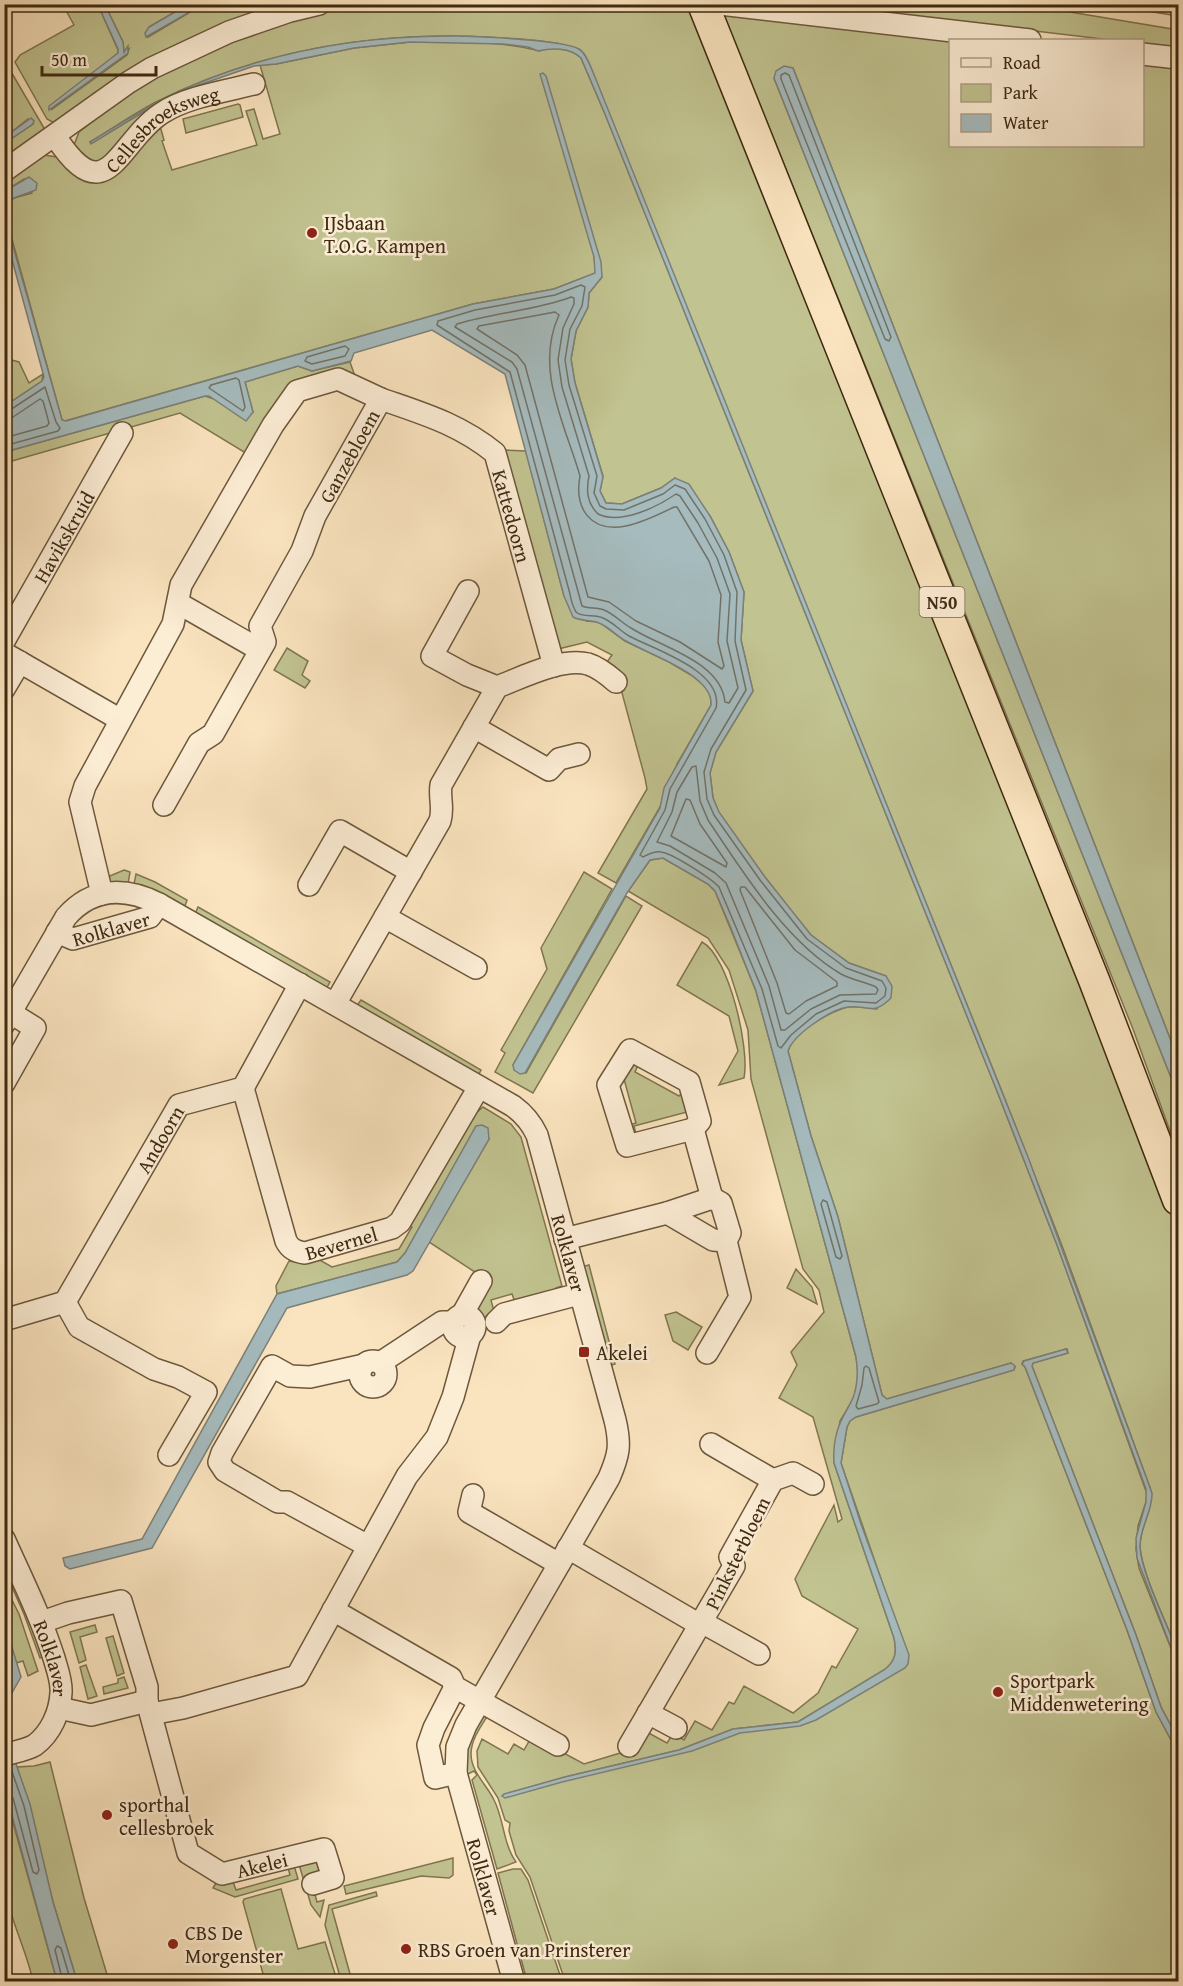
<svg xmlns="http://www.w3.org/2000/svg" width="1183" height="1986" font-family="'Gentium Book Plus',serif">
	<rect width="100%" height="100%" fill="#fae4bf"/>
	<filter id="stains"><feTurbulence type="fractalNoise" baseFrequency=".00333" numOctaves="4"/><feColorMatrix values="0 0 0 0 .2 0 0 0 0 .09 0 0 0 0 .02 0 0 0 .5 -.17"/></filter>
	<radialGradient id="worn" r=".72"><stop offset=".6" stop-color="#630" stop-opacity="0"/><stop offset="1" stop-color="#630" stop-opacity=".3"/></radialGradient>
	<g fill="#c1c390" stroke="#807650" stroke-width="1.5">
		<path d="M353 4H654L696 10 1178 1207V1653C1168 1626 1142 1574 1140 1547 1139 1527 1155 1508 1150 1488L1061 1243 1001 1089 584 54C578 51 571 46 564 45 539 39 512 39 487 37 373 31 258 51 156 102 133 114 112 129 90 142L91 143 155 105 107 161 89 164 74 145 79 132 125 96 154 76 257 27Z"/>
		<polygon points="63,5 98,5 118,50 118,53 51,110 127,55 129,49 124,53 123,42 105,5 187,5 149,27 148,37 202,5 292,5 54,123 47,119 15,62 20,55 74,25"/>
		<polygon points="813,5 1028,5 1178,30 1178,49 1143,44 1142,40 1111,40"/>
		<polygon points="1111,5 1178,5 1178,16"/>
		<polygon points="723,13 950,40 950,146 1142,146 1143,64 1178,68 1178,1059 793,68 774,78 1178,1095 1178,1153 1133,1029"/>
		<path d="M410 42C452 42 495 40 536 50 543 52 539 50 545 49 555 46 573 50 581 58L605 114 997 1091 1057 1245 1147 1494 1146 1502 1138 1526 1136 1549 1139 1568 1178 1666V1739L1161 1707 1136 1635 1032 1366 1033 1363 1068 1353 1067 1349 1023 1361 1022 1364 1025 1367 1127 1630 1156 1712 1178 1753V1981H565L530 1877 516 1855 509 1831 510 1823 505 1820 498 1798 478 1767 477 1751 482 1739 508 1754 514 1744 524 1750 532 1736 584 1764 630 1750 645 1731 667 1743 673 1734 684 1740 695 1721 712 1730 729 1702 734 1704 744 1686 793 1713 818 1693 832 1666 836 1668 858 1629 802 1596 795 1579 834 1505 838 1522 842 1519 813 1417 779 1398 797 1365 791 1352 824 1312 819 1290 803 1269 751 1079 748 1030 729 970 708 938 628 891 650 860 663 858 708 884 715 891 756 991 856 1357 858 1373 857 1384 854 1398 840 1421 834 1463 894 1638C897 1652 896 1661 884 1670L798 1722 733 1729 679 1750 565 1777 503 1795 666 1756 734 1732 802 1723 905 1662 881 1579 841 1463 847 1427 850 1421 856 1417 1014 1370 1015 1367 1011 1363 887 1399 882 1395 838 1217 811 1136 788 1051C793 1033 826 1014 844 1008 853 1005 867 1008 877 1009L886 976 849 963 811 935 794 915 754 863 719 813 713 798 710 773 716 752 753 691 741 640 744 592 729 552 710 516 675 478 661 488 622 504 606 503 600 491 603 476 575 383 571 359 576 331 588 307 589 293 602 277 594 257 596 273 554 289 473 304 65 421 62 420 5 214V205L14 198 32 193 24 179 5 191V178L44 155 57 157 81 174 160 126 164 140 162 141 172 170 257 145 246 111 254 109 263 139 280 134 260 65 276 64 354 48Z"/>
		<polygon points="10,70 44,128 44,132 5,163 5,143 33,124 28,119 5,137 5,73"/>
		<polygon points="238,104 240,105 243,117 186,133 183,119"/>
		<polygon points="4,358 19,362 29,383 43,374 42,381 5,406"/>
		<polygon points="350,362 356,379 297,391 249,455 180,413 5,463 5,452 205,396 253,412 245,382 298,366 312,371"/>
		<polygon points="504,450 526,451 564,596 586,621 599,622 625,641 669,662 691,675 704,685 709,692 711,699 711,705 677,764 660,807 616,883 598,873 647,789 645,778 615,667 607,662 612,655 587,642 558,649"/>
		<polygon points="287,648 308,661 302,675 310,681 305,688 274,670"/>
		<polygon points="124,870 130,872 128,884 111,883 105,878"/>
		<polygon points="584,872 612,889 513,1065 526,1073 626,896 642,906 533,1093 495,1072 505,1053 501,1050 547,969 541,948"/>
		<polygon points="136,874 155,882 187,900 185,906 134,884"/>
		<polygon points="198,907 330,982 326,989 195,914"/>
		<path d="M702 942C729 956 750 1049 744 1078L719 1085 738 1051 729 1016 677 985Z"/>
		<polygon points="361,1000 481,1070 478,1076 356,1007"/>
		<polygon points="640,1061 635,1072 679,1096 682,1093 687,1112 634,1126 637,1138 625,1126 636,1123 624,1079 628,1062"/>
		<polygon points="483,1107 511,1124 521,1137 562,1286 556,1288 558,1294 516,1305 512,1294 491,1300 496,1319 482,1328 480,1317 472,1310 484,1278 429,1242 489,1139 476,1127 405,1253 397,1262 277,1294 276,1286 289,1261 301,1263 318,1259 332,1267 399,1249 412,1227 407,1224 475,1114"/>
		<polygon points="589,1265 615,1364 608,1366 581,1267"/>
		<polygon points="796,1269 812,1287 817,1304 787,1288"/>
		<polygon points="676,1312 702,1327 688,1350 673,1341 665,1315"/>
		<polygon points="4,1558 45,1656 40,1658 24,1614 5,1571"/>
		<polygon points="4,1584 19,1614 38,1671 28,1676 23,1661 16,1663 10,1641 5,1636"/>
		<polygon points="95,1625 97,1632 80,1637 86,1660 79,1663 70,1632"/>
		<polygon points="113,1636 124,1673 117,1676 106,1638"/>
		<polygon points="86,1665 97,1696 88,1699 80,1667"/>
		<polygon points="124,1677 128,1688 104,1694 103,1687 118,1683 118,1679"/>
		<path d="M486 1709 490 1712C482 1725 471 1739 471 1754 471 1772 487 1785 494 1800 504 1819 503 1844 516 1862L497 1869 472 1780 477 1775 474 1771 466 1775V1746Z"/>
		<polygon points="50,1762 84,1898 109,1981 77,1981 53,1902 17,1767 34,1766"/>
		<path d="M4 1790 57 1981H33C26 1948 8 1917 5 1883 2 1853 5 1821 4 1790Z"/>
		<polygon points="315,1858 320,1868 316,1874 310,1876 317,1902 324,1900 320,1917 311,1905 298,1861"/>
		<polygon points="453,1858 453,1875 449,1878 421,1876 346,1894 344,1886"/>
		<polygon points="293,1862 298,1879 235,1897 213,1888 219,1878 232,1879 236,1890 290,1875 287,1864"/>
		<polygon points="513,1869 521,1869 528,1880 562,1981 527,1981 498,1873"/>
		<polygon points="281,1889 298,1949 325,1942 336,1977 318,1981 265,1981 243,1902 244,1899"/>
		<polygon points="376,1892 377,1896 332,1909 352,1981 338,1981 341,1980 325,1925 329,1905"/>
	</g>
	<g fill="#a5bbbe" stroke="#7c8179" stroke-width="1.5">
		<polygon points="98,5 105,5 123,42 124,52 128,46 128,53 49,110 49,106 118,53 118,49"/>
		<polygon points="187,5 202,5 146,37 145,33 149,27"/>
		<path d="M458 36C481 37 562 39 579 49 587 54 591 68 595 77L1028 1157 1152 1493C1153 1511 1139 1528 1140 1548 1142 1575 1168 1626 1178 1653V1666L1137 1558 1136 1538 1146 1502V1489L1057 1245 997 1091 605 114 581 58C570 47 551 48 538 51L528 47 503 44 410 42 354 48 276 64 254 66 199 85 170 98 143 112 91 144 90 142C116 126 141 110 169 96 259 53 358 35 458 36Z"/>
		<polygon points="784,66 793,68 1178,1059 1178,1095 774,78 776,71"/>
		<path d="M543 73 546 76 601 262 602 277 589 293 588 307 576 331 571 359 575 383 603 477 600 491 606 503 622 504 661 488 675 478 689 484 710 516 729 552 744 592 741 640 753 691 716 752 710 773 713 798 719 812 765 877 811 935 849 963 886 976 892 986 891 998C873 1016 869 1005 848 1007 831 1009 793 1035 788 1051L811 1136 838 1217 882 1395 887 1399 1011 1363 1015 1366 1014 1370 856 1417 850 1421 847 1427 841 1463 861 1524 909 1655 908 1664 905 1668 816 1720 800 1726 740 1733 692 1751 562 1782 505 1798 502 1796 504 1794 565 1777 679 1750 733 1729 798 1722 884 1670C896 1661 897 1652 894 1638L834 1463C833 1449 835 1434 841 1421 845 1412 851 1404 854 1395 858 1382 858 1370 856 1357L756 991 730 926 715 891 708 884 663 858 650 860 627 893 525 1073 520 1074 514 1070 513 1065 660 808 664 788 711 705C714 675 648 654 626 641 617 636 609 627 599 623 591 619 582 622 573 617L564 596 505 374 432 330 354 353 351 361 312 371 298 366 245 382 253 412 246 421 209 396H205L5 452V406L42 381 44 377 5 234 4 214 62 420 66 421 473 304 554 289 595 273 594 257 540 74Z"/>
		<polygon points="31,118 34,121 33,124 5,143 5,137"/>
		<polygon points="29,177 37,183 36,190 14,198 5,205 5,191"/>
		<polygon points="482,1125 488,1128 489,1139 413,1271 407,1275 287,1308 152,1548 70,1569 65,1566 63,1558 142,1539 277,1294 397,1262 405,1253 476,1126"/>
		<polygon points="1066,1349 1068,1353 1033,1363 1032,1366 1136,1635 1161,1707 1178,1739 1178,1753 1156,1712 1127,1630 1025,1367 1022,1364 1024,1361"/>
		<polygon points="5,1636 10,1641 21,1677 5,1705"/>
		<polygon points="4,1721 17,1767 30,1804 53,1902 77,1981 57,1981 5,1790"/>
	</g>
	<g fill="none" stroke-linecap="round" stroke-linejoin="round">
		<g stroke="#727268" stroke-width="1.5">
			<polygon points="785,73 789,75 891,337 889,341 885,339 781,79 781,75"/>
			<path d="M581 285 585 287 582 306 570 329 565 360 569 385 597 476 594 493 600 506 606 509 624 510 663 494 675 485 685 489 705 519 724 555 737 592 735 641 746 690 711 749 704 772 707 799 714 815 760 880 807 939 846 968 882 981 886 988 885 996 876 1003 844 1001 816 1014 791 1035 781 1048 778 1046 762 989 719 887C712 879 672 853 661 852 654 851 649 854 643 857L640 855 665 810 670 789 716 708C724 671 655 650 629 636 620 631 613 622 603 618 595 614 582 618 576 612 573 607 571 600 570 594L510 372 437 325 438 321 475 310 555 295Z"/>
			<path d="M571 297 574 298V304L563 328 558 360 562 387 589 476C586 491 587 503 598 514 621 525 657 507 676 494L680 496 698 523 717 558 730 594 727 641 738 688 729 703 725 702C721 661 660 647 631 628 622 623 614 614 604 610 597 607 589 609 582 606L517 369 512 362 455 327 457 324C494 312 535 311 571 297Z"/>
			<path d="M555 312 559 315C534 369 565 424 580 476 574 508 590 533 626 526 641 523 660 514 674 507H677L709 561 721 595 718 642 724 666 722 669 680 642 636 621 609 602 588 597 525 365 517 355 477 329 479 326Z"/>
			<polygon points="345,346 349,349 345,356 312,364 305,361 307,357"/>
			<polygon points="236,378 239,380 245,407 243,411 209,388 211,385"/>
			<polyline points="4,411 10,410 45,387 56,422 60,428 58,431 4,446"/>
			<polyline points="4,418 13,417 40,399 43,401 49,423 47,426 4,438"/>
			<path d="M696 766 700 801 708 820C743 872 786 942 841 974 852 980 865 982 876 987L878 990 876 994 840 995 811 1009 785 1030H781L769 986 726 883 715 873 670 846 657 842 672 812 677 792 692 767Z"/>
			<polygon points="686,799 690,800 700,824 727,863 726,867 671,836"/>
			<polygon points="741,887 745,887 795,950 837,982 837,986 806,1001 789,1014 786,1013 777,983 740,890"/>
			<polygon points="823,1200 827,1202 842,1256 840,1259 836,1257 821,1204"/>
			<polygon points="866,1366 869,1368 879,1402 877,1404 858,1409 856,1406 862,1385 864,1368"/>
			<polyline points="4,1794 9,1794 13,1798 33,1872 37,1874 39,1870 24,1806 10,1766"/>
			<polyline points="63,1982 55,1950 57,1946 61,1948 71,1982"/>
		</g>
		<g stroke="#6d583c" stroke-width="24">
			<g id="minor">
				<polyline points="720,4 1030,40"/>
				<polyline points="1142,54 1178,58"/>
				<path id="s1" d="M55 136C107 216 117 142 162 113 186 97 226 91 254 84"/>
				<polyline points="4,171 129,82 152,68 229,32 290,11 319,4"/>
				<path id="s2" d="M381 399C424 414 459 424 495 453L554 666"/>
				<polyline points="468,591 432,656 467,675 497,687"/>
				<polyline points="178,603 260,650"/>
				<path id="s3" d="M4 641 122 433"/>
				<polyline points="4,653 119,719"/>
				<polyline points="4,689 20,662"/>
				<polyline points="474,727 549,770 559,759 579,754"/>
				<polyline points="309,885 340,831 411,872"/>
				<polyline points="102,894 80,802 85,786 173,624 181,585 273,425 297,391 338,379 381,399 315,516 302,551 260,626 265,642 213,734 199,743 164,805"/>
				<polyline points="385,917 476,968"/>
				<path id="s4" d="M57 932 73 939 150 917 159 904"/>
				<path d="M335 1004 440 821C444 808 439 798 441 785L497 687C521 678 562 657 588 664 598 667 608 675 616 682"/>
				<path id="s5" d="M4 1024 66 917C92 887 126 887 159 904L513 1106C524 1114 531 1122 537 1135L615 1420C621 1445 619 1455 609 1478L466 1725 457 1747 456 1773 514 1982"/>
				<polygon points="630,1050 689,1082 700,1121 693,1129 627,1146 608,1085"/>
				<polyline points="4,1083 35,1028 11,1013"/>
				<path id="s6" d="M243 1088 286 1241C290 1249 296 1252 305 1253L392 1228 400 1222 479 1087"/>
				<polyline points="693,1129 712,1198"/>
				<polyline points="667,1213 713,1240 726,1241"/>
				<polyline points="565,1239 667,1213 712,1198 721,1203 730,1233 726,1241 740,1297 707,1353"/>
				<polyline points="65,1302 79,1327 154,1369 178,1377 206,1392 169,1455"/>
				<circle cx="464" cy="1326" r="11"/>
				<polyline points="462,1315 481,1281"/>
				<path id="s7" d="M4 1320 65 1302 179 1105 243 1088 300 984"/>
				<polyline points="496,1322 504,1314 579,1294"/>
				<circle cx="373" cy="1374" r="13"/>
				<polyline points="380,1363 442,1322 453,1322"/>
				<polyline points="364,1365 310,1377 290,1376 272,1366 222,1453 219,1462 225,1471 278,1502 287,1502 368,1546"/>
				<polyline points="711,1444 773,1480"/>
				<polyline points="473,1495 469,1512 559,1564"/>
				<path id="s8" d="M4 1539C22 1579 41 1617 54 1658 57 1669 62 1681 61 1693 60 1712 51 1733 35 1745 27 1750 14 1752 4 1755"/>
				<polyline points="568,1548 700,1625 707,1625 759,1654"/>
				<polyline points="333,1610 451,1678 455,1687 558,1745"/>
				<path id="s9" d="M42 1622 68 1613 121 1601 147 1687V1701L188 1853 222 1874 324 1849 333 1878 313 1884"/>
				<polyline points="455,1687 434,1728 428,1745 435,1778 456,1773"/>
				<polyline points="59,1708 91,1715 147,1701"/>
				<polyline points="648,1713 676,1728"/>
				<polyline points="151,1714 183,1708 297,1676 407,1476 437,1437 453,1397 470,1335"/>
				<polyline points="629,1746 734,1566 730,1557 773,1480 793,1473 813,1484"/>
			</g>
		</g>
		<g stroke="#3e2a11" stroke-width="33">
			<polyline id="highway" points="703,4 1094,980 1178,1200"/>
		</g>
		<use href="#minor" stroke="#fcedd5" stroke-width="21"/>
		<use href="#highway" stroke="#fae4bf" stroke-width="30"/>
	</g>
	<g fill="#8f2418" stroke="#fcedd5" stroke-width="2">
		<circle cx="312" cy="233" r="6"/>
		<rect x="578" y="1346" width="12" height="12" rx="3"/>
		<circle cx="998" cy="1692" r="6"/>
		<circle cx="107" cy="1815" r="6"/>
		<circle cx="173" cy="1944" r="6"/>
		<circle cx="406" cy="1949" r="6"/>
	</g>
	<g text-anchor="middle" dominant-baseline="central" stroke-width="5" stroke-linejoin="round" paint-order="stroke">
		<rect fill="#fcedd5" stroke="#77644c" stroke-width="1.5" x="919.5" y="587" width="45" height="30" rx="4.5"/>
		<g font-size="18" font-weight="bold" fill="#3e2a11">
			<text x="942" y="602">N50</text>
		</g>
		<g font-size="20" fill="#3e2a11" stroke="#fcedd5">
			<text stroke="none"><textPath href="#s1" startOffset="138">Cellesbroeksweg</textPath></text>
			<text transform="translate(349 456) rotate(-61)">Ganzebloem</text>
			<text stroke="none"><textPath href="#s2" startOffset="192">Kattedoorn</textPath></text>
			<text stroke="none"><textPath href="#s3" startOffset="120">Havikskruid</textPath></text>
			<text stroke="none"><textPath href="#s4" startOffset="57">Rolklaver</textPath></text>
			<text stroke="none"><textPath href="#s7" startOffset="252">Andoorn</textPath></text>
			<text stroke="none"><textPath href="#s6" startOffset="220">Bevernel</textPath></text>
			<text stroke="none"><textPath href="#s5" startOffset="794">Rolklaver</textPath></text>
			<text transform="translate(737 1553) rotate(-64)">Pinksterbloem</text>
			<text stroke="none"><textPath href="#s8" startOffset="129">Rolklaver</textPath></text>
			<text stroke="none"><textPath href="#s9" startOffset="424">Akelei</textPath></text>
			<text stroke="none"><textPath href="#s5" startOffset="1470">Rolklaver</textPath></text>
		</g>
		<g font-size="20" fill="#3e2a11" stroke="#fcedd5" text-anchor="start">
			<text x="324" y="222">IJsbaan<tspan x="324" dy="23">T.O.G. Kampen</tspan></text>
			<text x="596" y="1352">Akelei</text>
			<text x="1010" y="1680">Sportpark<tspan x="1010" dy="23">Middenwetering</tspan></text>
			<text x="119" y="1804">sporthal<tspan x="119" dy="23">cellesbroek</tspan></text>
			<text x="185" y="1932">CBS De<tspan x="185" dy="23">Morgenster</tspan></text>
			<text x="418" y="1949">RBS Groen van Prinsterer</text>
		</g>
	</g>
	<rect width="1183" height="1986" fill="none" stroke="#fae4bf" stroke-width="24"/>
	<rect x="6" y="6" width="1171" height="1974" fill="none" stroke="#3e2a11" stroke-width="3"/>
	<rect x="12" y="12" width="1159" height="1962" fill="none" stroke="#3e2a11" stroke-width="1.5"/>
	<rect x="949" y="39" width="195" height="108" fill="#fcedd5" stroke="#b09f87" stroke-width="1.5"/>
	<rect x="961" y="58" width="30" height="9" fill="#fcedd5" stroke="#b09f87" stroke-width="1.5"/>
	<text x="1003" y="69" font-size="18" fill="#3e2a11">Road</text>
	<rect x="961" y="84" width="30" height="18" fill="#c1c390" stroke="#b09f87" stroke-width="1.5"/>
	<text x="1003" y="99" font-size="18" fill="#3e2a11">Park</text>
	<rect x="961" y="114" width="30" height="18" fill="#a5bbbe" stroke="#b09f87" stroke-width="1.5"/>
	<text x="1003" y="129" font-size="18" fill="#3e2a11">Water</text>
	<path d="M42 66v9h114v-9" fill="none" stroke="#3e2a11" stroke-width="3"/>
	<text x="51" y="66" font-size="18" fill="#3e2a11" stroke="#fcedd5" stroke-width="4.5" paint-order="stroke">50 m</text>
	<rect width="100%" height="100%" filter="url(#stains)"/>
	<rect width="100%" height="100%" fill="url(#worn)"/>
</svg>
